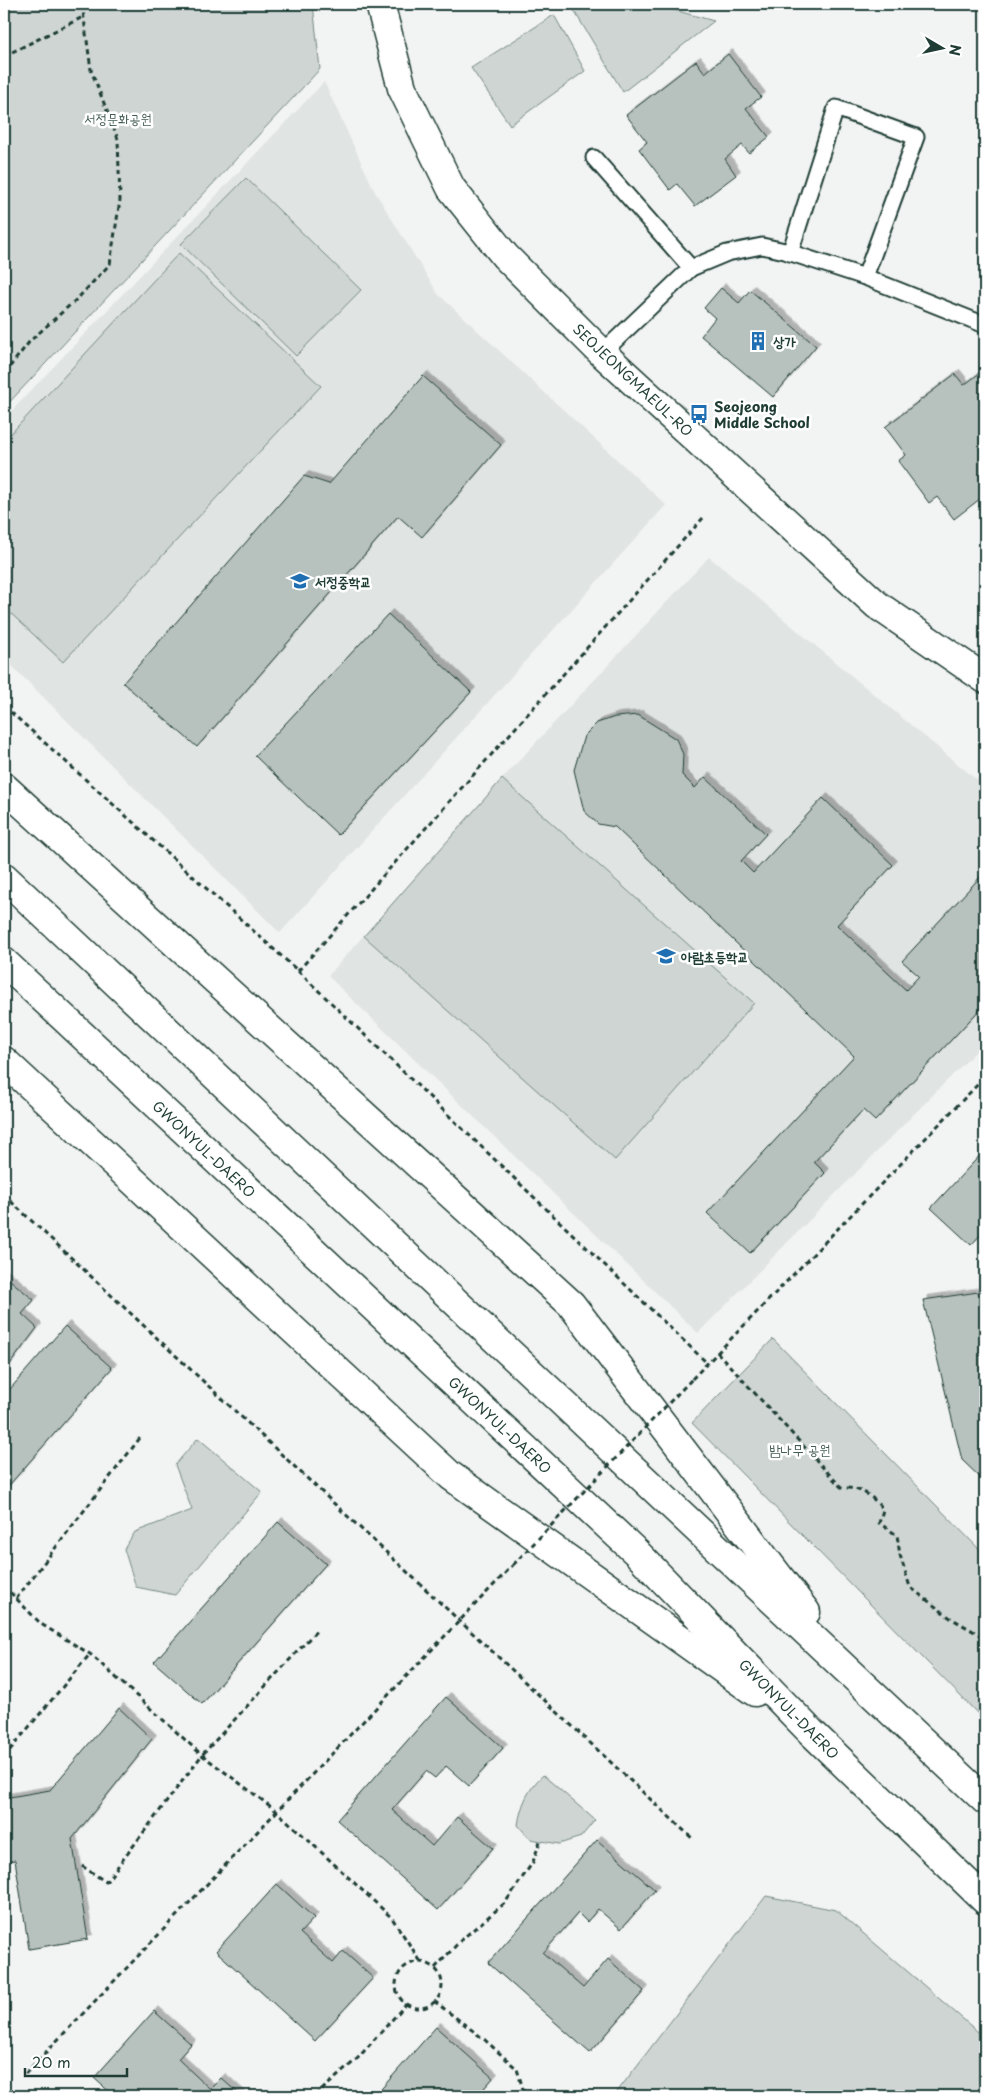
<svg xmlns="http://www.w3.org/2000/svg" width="989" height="2100" font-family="'Playpen Sans','Poor Story',sans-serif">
	<defs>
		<filter id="shadow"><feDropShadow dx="4.5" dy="-4.5" stdDeviation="0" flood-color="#0004"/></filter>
	</defs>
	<rect width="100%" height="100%" fill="#f2f3f3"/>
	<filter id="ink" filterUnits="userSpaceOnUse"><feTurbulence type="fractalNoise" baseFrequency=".02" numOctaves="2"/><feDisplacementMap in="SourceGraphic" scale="10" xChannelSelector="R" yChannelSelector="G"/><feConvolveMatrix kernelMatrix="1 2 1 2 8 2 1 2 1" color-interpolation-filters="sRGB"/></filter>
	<g filter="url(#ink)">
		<g fill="#e0e4e3">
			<polygon points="324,82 375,192 438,294 666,505 280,933 4,658 4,419"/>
			<polygon points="709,557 972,776 985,785 985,1042 698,1333 328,976 502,779"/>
		</g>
		<g fill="#ced5d3" stroke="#768984">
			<polygon points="4,4 313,4 320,69 4,408"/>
			<polygon points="570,4 652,4 714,21 623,92"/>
			<polygon points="554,15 585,71 510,125 471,68"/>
			<polygon points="246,178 361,290 296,356 181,244"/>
			<polygon points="179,253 321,386 63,662 4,607 4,441"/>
			<polygon points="502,779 754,1003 615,1160 364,936"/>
			<polygon points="773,1339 985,1555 985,1721 692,1423"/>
			<polygon points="198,1438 262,1492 175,1595 136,1587 124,1549 135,1532 192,1510 175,1465"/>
			<path d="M543 1775 595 1820 581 1837 559 1844 530 1839 518 1825C521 1805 528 1789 543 1775Z"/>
			<polygon points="766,1896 836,1910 985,2038 985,2096 614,2096"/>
		</g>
		<g fill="#b7c1bd" stroke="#1f3d34" filter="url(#shadow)">
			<polygon points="728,54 761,97 746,108 769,137 749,153 742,145 725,159 736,175 695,206 677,184 670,190 639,149 647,142 626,115 696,61 705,73"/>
			<polygon points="721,288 739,303 750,290 816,346 773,397 701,336 715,318 704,308"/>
			<polygon points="985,369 985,470 984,472 985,474 985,495 954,519 937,497 929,503 898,461 906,455 885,427 955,374 964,385"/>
			<polygon points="423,376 501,445 422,537 398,516 197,747 123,683 304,476 329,484"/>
			<polygon points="388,614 471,692 338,835 255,756"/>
			<polygon points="638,715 676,739 683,754 682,775 695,788 705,777 766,834 741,861 753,873 823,798 893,865 837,925 906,990 919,976 902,961 985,872 985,1004 875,1121 863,1110 814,1162 825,1173 750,1253 707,1213 854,1056 615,827 598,824 584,811 574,770 584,736 597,723 615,717"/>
			<polygon points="985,1150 985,1230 971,1245 931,1208"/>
			<polygon points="4,1275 34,1300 22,1314 37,1328 4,1372"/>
			<polygon points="985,1291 985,1482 962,1460 923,1300"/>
			<polygon points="65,1326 112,1368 4,1491 4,1396"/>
			<polygon points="278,1522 326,1564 202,1704 154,1662"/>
			<polygon points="446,1697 503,1748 469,1786 446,1766 435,1778 426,1771 392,1810 432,1846 457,1817 493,1848 438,1910 337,1820"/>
			<polygon points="119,1708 152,1739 72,1839 88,1939 29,1949 15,1860 4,1862 4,1798 50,1790"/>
			<polygon points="597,1840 655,1890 621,1929 598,1909 587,1922 578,1913 543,1953 583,1988 608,1959 644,1991 590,2053 488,1963"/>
			<polygon points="277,1884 314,1918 300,1933 333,1963 343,1951 373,1978 315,2041 216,1951"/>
			<polygon points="154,2011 191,2044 178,2059 210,2089 221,2078 241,2096 114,2096 94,2078"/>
			<polygon points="436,2027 493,2078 477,2096 375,2096"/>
		</g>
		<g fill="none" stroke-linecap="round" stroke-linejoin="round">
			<g stroke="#1f3d34" stroke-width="19">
				<g id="lane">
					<polyline points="594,158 691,268"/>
					<polyline points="790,253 836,108 916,137 865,277"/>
					<polyline points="602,353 691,268 727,253 762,246 785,251 865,277 985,325"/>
				</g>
			</g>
			<g stroke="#1f3d34" stroke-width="31">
				<polyline id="secondary" points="380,4 402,88 451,188 505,256 602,353 877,605 985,679"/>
			</g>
			<g stroke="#1f3d34" stroke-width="31">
				<g id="highway">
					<polyline points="4,787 571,1304 806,1612"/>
					<polyline points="4,877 985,1800"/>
					<polyline points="4,962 637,1553 811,1732 985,1900"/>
					<polyline points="4,1061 451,1476 755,1692"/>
				</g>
			</g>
			<g stroke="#1f3d34" stroke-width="3" stroke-dasharray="5 4" stroke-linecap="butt">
				<polyline points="4,56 83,17"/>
				<polyline points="4,374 30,341 78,298 110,264 120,200 118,139 91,70 82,4"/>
				<polyline points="4,706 298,971 707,1363"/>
				<polyline points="298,971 703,518"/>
				<polyline points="4,1195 694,1840"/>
				<path d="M717 1352 841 1487C862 1489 870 1493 883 1510L879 1523 897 1535 900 1555 910 1587 949 1617 985 1638"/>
				<polyline points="692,1379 985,1077"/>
				<polyline points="4,1586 41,1624 90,1654 202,1755 274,1809 306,1838 392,1918 421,1962"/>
				<polyline points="16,1599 140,1438"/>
				<polyline points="4,1757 90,1654"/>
				<polyline points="82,1866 106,1882 202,1755 318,1629"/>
				<circle cx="419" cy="1985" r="23"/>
				<polyline points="435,1968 462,1939 505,1903 533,1862 540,1841"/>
				<polyline points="434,2001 485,2040 517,2069 525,2096"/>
				<polyline points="25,2074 513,1565"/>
				<polyline points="315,2096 358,2058 406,2004"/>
			</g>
			<use href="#lane" stroke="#fff" stroke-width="15"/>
			<use href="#secondary" stroke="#fff" stroke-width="28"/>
			<use href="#highway" stroke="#fff" stroke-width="28"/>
			<polyline stroke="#1f3d34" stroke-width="3" stroke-dasharray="5 4" stroke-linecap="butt" points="513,1565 692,1379"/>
		</g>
	</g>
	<defs>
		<g id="building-bare" transform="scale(1.5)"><path d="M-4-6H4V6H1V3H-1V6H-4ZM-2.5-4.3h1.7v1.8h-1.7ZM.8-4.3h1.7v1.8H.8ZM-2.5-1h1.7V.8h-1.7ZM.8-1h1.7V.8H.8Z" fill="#1f6fb2" stroke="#fff" stroke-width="2.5" paint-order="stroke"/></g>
		<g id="bus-bare" transform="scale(1.5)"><path d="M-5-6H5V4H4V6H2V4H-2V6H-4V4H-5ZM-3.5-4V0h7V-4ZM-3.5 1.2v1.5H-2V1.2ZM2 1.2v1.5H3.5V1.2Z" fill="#1f6fb2" stroke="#fff" stroke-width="2.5" paint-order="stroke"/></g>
		<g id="school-bare" transform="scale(1.5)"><path d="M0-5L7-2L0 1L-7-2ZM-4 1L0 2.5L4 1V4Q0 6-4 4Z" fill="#1f6fb2" stroke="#fff" stroke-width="2.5" paint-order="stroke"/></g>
	</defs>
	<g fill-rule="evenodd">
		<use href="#building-bare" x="758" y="341"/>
		<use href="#bus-bare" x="699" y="414"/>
		<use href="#school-bare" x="300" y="581"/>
		<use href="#school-bare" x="666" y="956"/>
	</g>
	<g text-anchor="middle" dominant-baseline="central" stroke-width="5" stroke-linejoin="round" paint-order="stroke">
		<g font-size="14" fill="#425b54" stroke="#fff">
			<text x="118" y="118">서정문화공원</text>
			<text x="800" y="1449">밤나무 공원</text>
		</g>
		<g font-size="14" font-weight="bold" fill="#1f3d34" stroke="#fff" text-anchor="start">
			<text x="773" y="341">상가</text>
			<text x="714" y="406">Seojeong<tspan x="714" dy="16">Middle School</tspan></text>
			<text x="315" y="581">서정중학교</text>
			<text x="681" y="956">아람초등학교</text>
		</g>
		<g font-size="14" fill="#1f3d34" stroke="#fff">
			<text transform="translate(633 380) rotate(43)">SEOJEONGMAEUL-RO</text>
			<text transform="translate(204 1149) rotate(43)">GWONYUL-DAERO</text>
			<text transform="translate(500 1425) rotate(43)">GWONYUL-DAERO</text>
			<text transform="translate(789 1709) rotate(45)">GWONYUL-DAERO</text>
		</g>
	</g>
	<rect width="989" height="2100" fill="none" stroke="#fff" stroke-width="20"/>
	<rect x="10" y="10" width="969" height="2080" fill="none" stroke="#1f3d34" stroke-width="2" filter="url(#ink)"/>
	<g transform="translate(942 48) rotate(99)" stroke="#ffffff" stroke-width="4" paint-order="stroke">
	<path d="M0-4L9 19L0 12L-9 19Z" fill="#1f3d34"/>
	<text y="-8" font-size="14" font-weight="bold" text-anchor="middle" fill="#1f3d34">N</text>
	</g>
	<path d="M25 2068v8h102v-8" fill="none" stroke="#1f3d34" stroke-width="2.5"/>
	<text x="32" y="2068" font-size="15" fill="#1f3d34" stroke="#ffffff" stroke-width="4" paint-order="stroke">20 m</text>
</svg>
